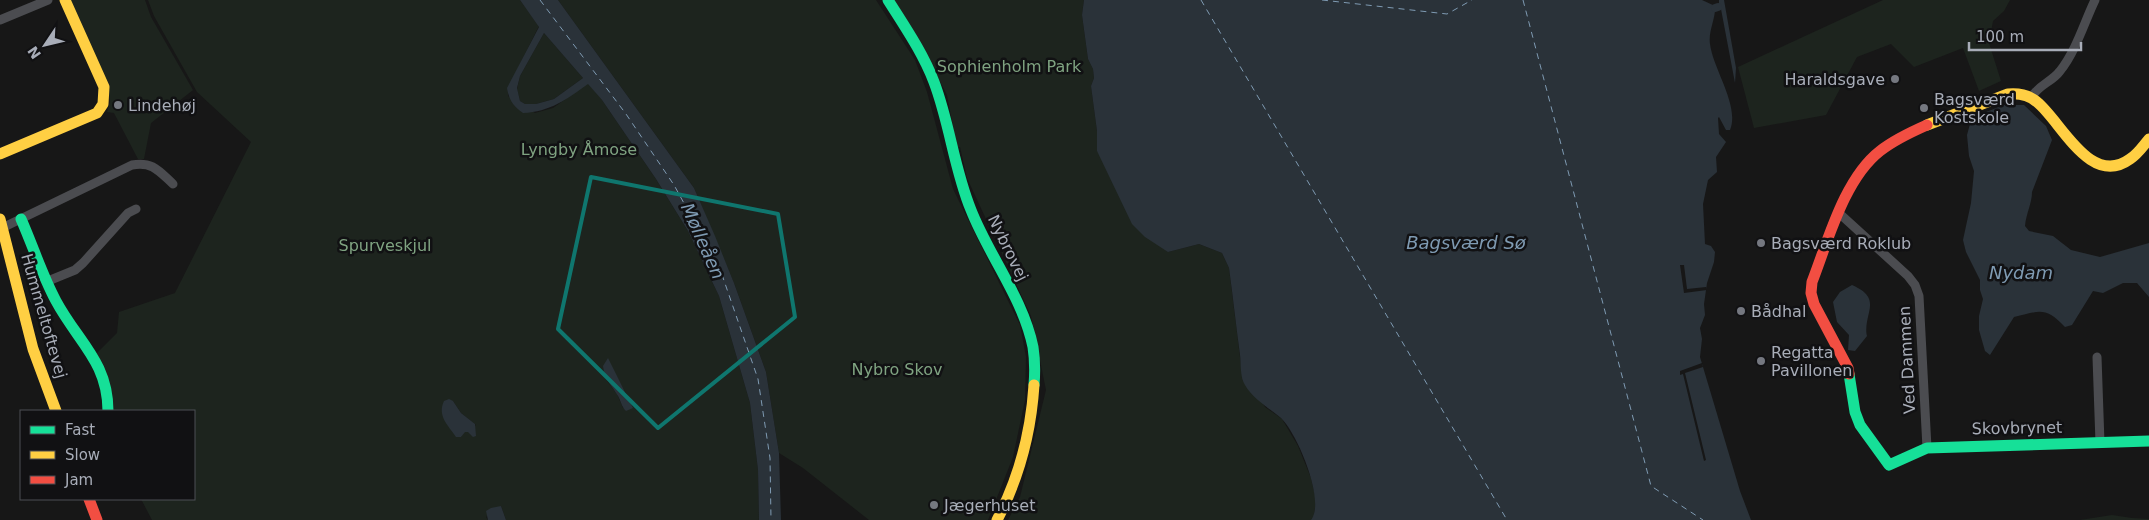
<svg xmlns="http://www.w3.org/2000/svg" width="2149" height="520" font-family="'DejaVu Sans',sans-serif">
	<rect width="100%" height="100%" fill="#171717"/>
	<g fill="#1d241e" fill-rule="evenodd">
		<polygon points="68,0 145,0 151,17 193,90 151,123 144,159 138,159 114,113 107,112 110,102 108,88"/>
		<path d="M148 0H520L539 26 508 88V96L535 113 553 108 588 83 602 100 656 179 688 231 719 296 750 403 758 470 759 520H506L501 506 486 517 488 520H152L141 499H194V411H111L96 354 117 333 119 312 175 293 251 142 197 92 154 16ZM612 369 630 400 623 408 617 394 605 378ZM453 401 461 413 476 425 468 432H464L461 437Z"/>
		<polygon points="558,0 876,0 915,60 927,92 953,189 1020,325 1026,357 1025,400 1013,457 988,520 869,520 803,468 779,453 766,372 734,283 694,188"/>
		<polygon points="894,0 1084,0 1082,15 1088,59 1093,69 1094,78 1091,86 1097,131 1097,151 1168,252 1199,244 1222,253 1229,268 1241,365 1265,407 1282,419 1298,446 1311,478 1316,500 1314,516 1311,520 1008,520 1020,497 1046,390 1031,316 967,178 960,147 957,148 947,95 915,33"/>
		<polygon points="1883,0 2010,0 2004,11 1993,21 1989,43 2001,81 1979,91 1963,48 1914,67 1891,44 1857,57 1826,115 1754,128 1738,67"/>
		<polygon points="544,33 583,78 554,99 536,104 525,104 520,101 517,89 520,76"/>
		<polygon points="2112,515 2132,518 2149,519 2149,520 2080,520"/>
	</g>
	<g fill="#2a3239" fill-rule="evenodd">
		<path d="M520 0H558L694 188 715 236 734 283 766 372 779 453 781 520H759L758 470 750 403 719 296 688 231 656 179 602 100 588 84C567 99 550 112 523 113 513 106 509 100 507 88L539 27ZM544 33 583 78 554 99 536 104H525L520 101 517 88 520 76Z"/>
		<path d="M1084 0H1702L1715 6C1716 18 1708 31 1710 44 1713 69 1740 106 1730 130H1726L1719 117 1718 118 1719 134 1726 142 1716 157 1717 172 1708 180 1703 204 1705 244 1711 246 1715 252 1714 262 1707 283 1704 304 1705 315 1700 328 1702 339 1700 357 1740 491 1751 520H1311C1326 501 1297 433 1281 418 1269 408 1253 399 1245 385 1240 378 1241 364 1240 355 1236 326 1233 297 1229 268L1222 253 1199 244 1168 252 1145 237 1132 224 1097 151V131L1091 86 1094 78 1093 69 1088 59 1082 15Z"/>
		<polygon points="1719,0 1724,0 1736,68 1735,83 1721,9 1719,9"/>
		<path d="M2004 105H2024L2046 126 2052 140 2032 192C2032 203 2026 214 2025 226L2029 231 2053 236 2071 250 2100 257 2149 243V297L2137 283H2123L2103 293 2093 291 2072 325 2065 327C2045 306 2040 311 2014 317L1990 355 1985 351 1979 330V316L1983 299 1980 290V280L1966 252 1963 240 1971 203 1974 171 1969 156 1967 135 1970 124 1981 114Z"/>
		<path d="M1852 285C1884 299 1863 313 1867 336L1855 351 1848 350 1849 335 1837 322 1833 302 1840 292Z"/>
		<path d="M608 358 633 408 626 411C621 406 621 401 618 396 611 384 605 381 603 366Z"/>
		<path d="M449 399 453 401 461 413 475 424 476 436 473 437 468 432H465L461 437H456C448 425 437 416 444 401Z"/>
		<polygon points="501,506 506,520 488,520 486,511 491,508"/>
	</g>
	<g fill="#171717">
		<polygon points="1680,265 1684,265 1687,289 1706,287 1707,290 1684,293"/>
		<polygon points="1702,363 1703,367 1685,373 1706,460 1704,461 1683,374 1680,375 1680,371"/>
	</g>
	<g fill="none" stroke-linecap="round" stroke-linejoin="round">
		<polyline stroke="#2a3239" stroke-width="8" points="1715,8 1718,7"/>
		<g stroke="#7f9bb3" stroke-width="1" stroke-dasharray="6 5" stroke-linecap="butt">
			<polyline points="540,0 626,114 674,185 720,269 758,379 770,458 771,520"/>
			<polyline points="1201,0 1507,520"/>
			<polyline points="1322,0 1447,14 1472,0"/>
			<polyline points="1523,0 1651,486 1703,520"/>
		</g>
		<g stroke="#4b4c50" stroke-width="9">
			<polyline points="0,20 48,0"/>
			<path d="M2032 97C2038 85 2052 82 2060 71 2076 51 2084 23 2095 0"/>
			<polyline points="1840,214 1908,276 1915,285 1919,296 1927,448"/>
			<path d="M2 228 132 165C152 161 159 171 173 184"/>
			<polyline points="48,281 75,270 83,263 128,213 136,209"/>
			<polyline points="2097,357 2100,443"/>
		</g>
		<g stroke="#16e098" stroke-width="11">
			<path d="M888 0C905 27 923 53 934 82 950 124 954 169 971 210 989 256 1023 298 1033 347 1035 360 1035 373 1034 385"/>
			<path d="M21 219C33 246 42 275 56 301 78 342 108 362 108 411"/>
			<polyline points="1849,374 1855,412 1860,425 1889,465 1927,448 2149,441"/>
		</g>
		<g stroke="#ffcf43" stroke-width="11">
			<path d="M1927 125 2008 94C2019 93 2029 95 2037 102 2061 121 2090 188 2130 159 2138 154 2143 146 2149 139"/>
			<polyline points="0,154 97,113 103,104 104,87 65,0"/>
			<polyline points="0,219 33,349 56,411"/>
			<path d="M997 520C1019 478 1031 432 1034 385"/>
		</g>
		<g stroke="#f24e42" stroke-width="11">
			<path d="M1849 374 1848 368 1814 304 1811 293 1812 282C1828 241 1844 179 1880 151 1894 140 1911 132 1927 125"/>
			<polyline points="89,499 97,520"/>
		</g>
	</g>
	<path fill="none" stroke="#0f766e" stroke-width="4" stroke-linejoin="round" d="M591 177 778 214 795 317 658 428 558 329Z"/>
	<g fill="#757880" stroke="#111113" stroke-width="2">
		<circle cx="1895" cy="79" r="5"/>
		<circle cx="118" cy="105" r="5"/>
		<circle cx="1924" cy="108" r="5"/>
		<circle cx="1761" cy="243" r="5"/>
		<circle cx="1741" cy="311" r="5"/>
		<circle cx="1761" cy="361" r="5"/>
		<circle cx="934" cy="505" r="5"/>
	</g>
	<g text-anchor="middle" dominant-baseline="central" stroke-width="5" stroke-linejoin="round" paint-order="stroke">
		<g font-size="16" fill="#7fa381" stroke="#111113">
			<text x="1009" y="66">Sophienholm Park</text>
			<text x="579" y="149">Lyngby Åmose</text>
			<text x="385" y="245">Spurveskjul</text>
			<text x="897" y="369">Nybro Skov</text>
		</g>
		<g font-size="16" fill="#a8adb8" stroke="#111113" text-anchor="start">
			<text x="1885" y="79" text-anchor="end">Haraldsgave</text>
			<text x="1934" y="99">Bagsværd<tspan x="1934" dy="18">Kostskole</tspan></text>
			<text x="128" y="105">Lindehøj</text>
			<text x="1771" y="243">Bagsværd Roklub</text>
			<text x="1751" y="311">Bådhal</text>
			<text x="1771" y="352">Regatta<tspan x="1771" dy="18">Pavillonen</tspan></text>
			<text x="944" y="505">Jægerhuset</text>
		</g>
		<g font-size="16" fill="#a8adb8" stroke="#111113">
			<text transform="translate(1008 248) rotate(64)">Nybrovej</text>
			<text transform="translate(44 316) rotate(74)">Hummeltoftevej</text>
			<text transform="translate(1907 360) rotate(-93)">Ved Dammen</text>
			<text transform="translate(2017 428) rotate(-1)">Skovbrynet</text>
		</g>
		<g font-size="18" font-style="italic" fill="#7f9bb3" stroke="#111113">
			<text transform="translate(703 241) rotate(66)">Mølleåen</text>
			<text x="1466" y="242">Bagsværd Sø</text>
			<text x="2021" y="272">Nydam</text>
		</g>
	</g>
	<rect x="20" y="410" width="175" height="90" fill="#111113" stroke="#4d4f55"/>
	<rect x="30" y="426" width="25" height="8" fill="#16e098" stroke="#4d4f55"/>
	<text x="65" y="435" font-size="15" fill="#a8adb8">Fast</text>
	<rect x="30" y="451" width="25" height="8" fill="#ffcf43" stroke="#4d4f55"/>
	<text x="65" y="460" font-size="15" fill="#a8adb8">Slow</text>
	<rect x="30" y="476" width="25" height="8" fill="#f24e42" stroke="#4d4f55"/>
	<text x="65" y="485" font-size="15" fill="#a8adb8">Jam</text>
	<g transform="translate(45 45) rotate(235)" stroke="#111113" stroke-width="4" paint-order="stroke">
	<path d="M0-4L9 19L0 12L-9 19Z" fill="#a8adb8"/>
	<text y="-8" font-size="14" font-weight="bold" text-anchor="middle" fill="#a8adb8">N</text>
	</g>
	<path d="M1969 42v8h112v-8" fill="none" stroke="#a8adb8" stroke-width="2.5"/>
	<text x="1976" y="42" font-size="15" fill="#a8adb8" stroke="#111113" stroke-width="4" paint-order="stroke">100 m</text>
</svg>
